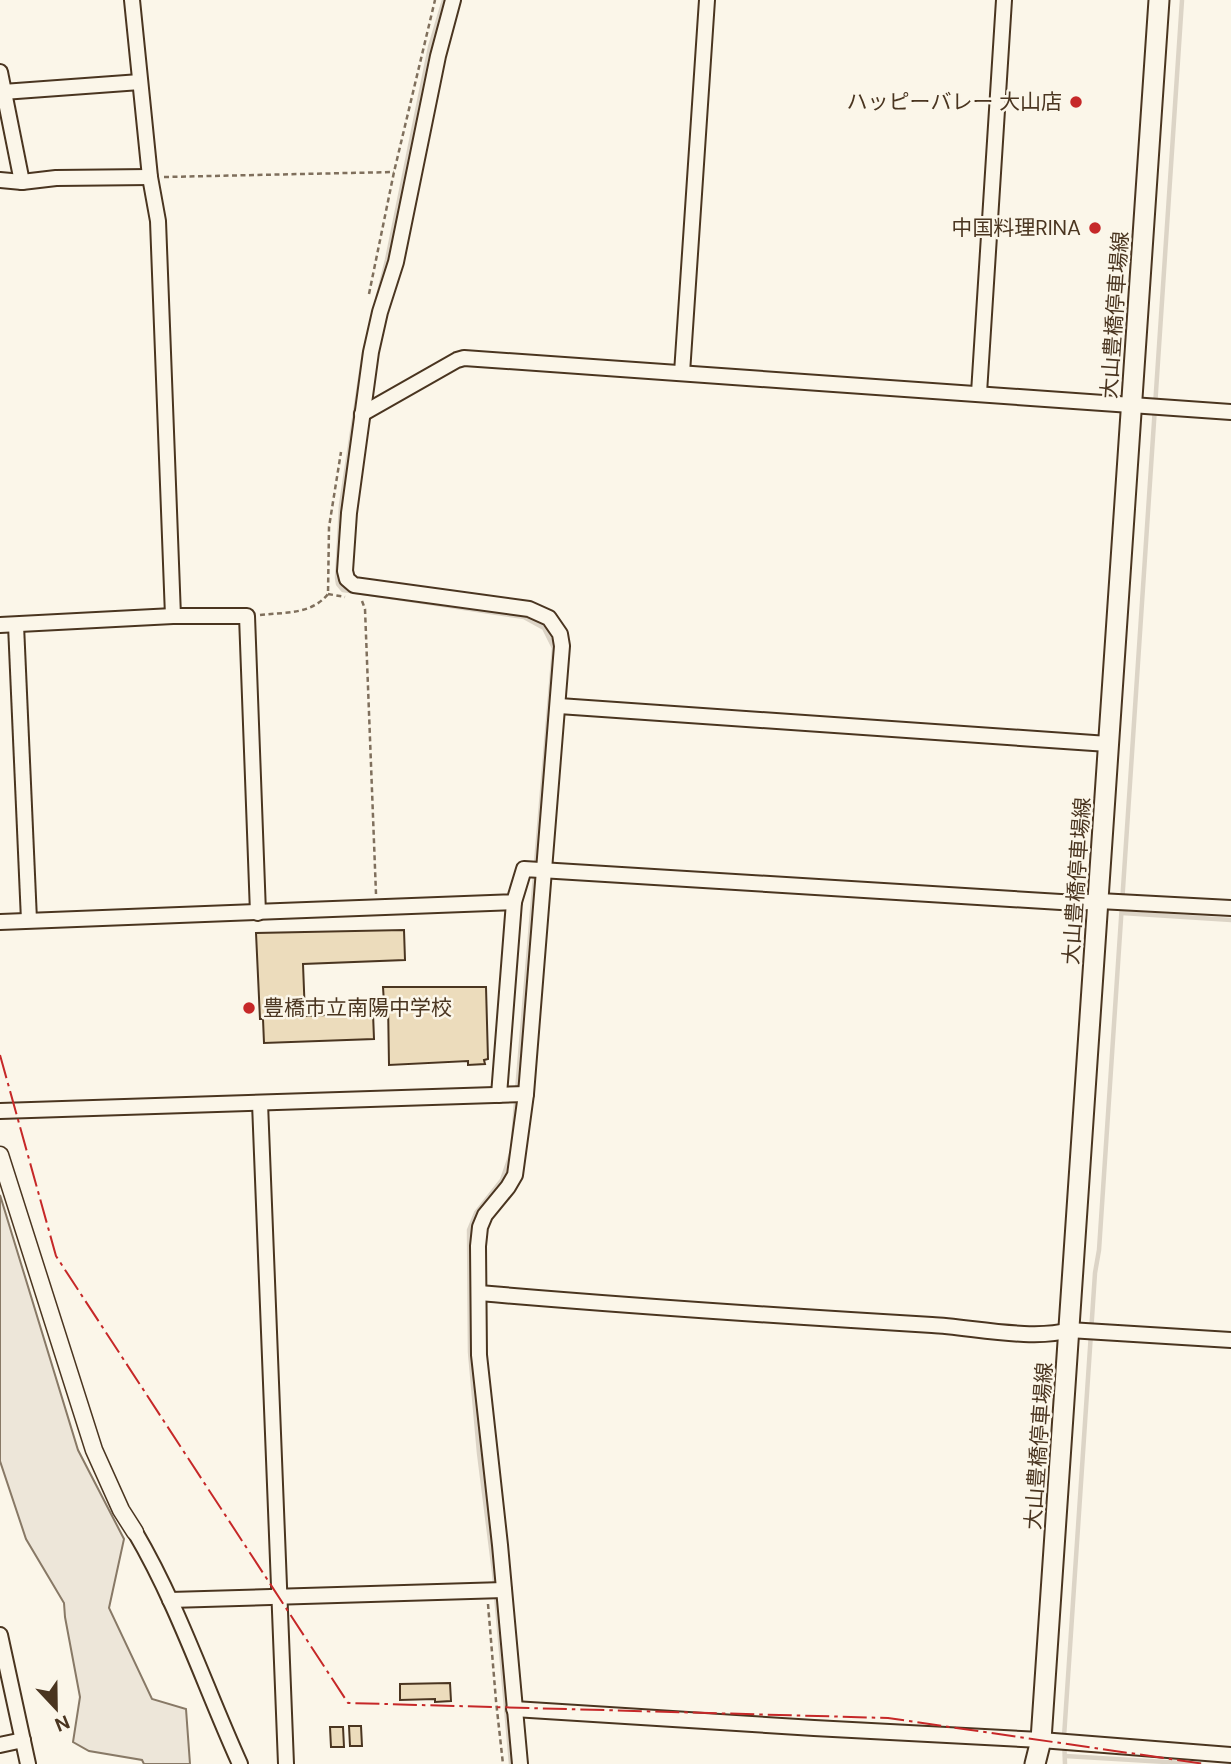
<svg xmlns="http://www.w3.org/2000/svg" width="1231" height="1764" font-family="'DM Sans','Noto Sans JP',sans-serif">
	<rect width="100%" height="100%" fill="#fbf6e9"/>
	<polygon fill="#ede6d9" stroke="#887966" stroke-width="2" points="0,1195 78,1450 124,1539 109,1608 152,1699 186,1709 190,1764 144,1764 142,1760 89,1751 73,1742 80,1697 65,1617 64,1603 26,1539 0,1461"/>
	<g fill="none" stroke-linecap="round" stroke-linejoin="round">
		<g stroke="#dcd4c6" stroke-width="4.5">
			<polyline points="377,300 387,260 430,47 444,0"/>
			<polyline points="364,352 341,505 337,578 338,584 343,590 524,617 544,628 554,648 512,1151 502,1180 476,1213 469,1230 470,1352 479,1453 494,1572 511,1764"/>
			<polyline points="1122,913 1231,920"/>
			<polyline points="1065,1756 1200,1764"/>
			<polyline points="1065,1764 1064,1737 1095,1273 1099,1250 1182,0"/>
		</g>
	</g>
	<g fill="#ecdcbc" stroke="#4a3520" stroke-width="2">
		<polygon points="404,930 405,960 303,964 305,1016 373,1013 374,1039 264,1043 263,1019 260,1019 256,933"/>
		<polygon points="383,987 486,987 488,1059 484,1060 485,1064 468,1065 468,1061 389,1065 388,1002 384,1003"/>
		<polygon points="450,1683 451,1701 435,1702 435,1699 400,1700 400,1684"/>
		<polygon points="349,1726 361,1726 362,1746 350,1746"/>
		<polygon points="330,1727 343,1727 344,1747 331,1747"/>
	</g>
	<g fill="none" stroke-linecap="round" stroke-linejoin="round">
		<g stroke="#4a3520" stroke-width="18">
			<g id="minor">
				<polyline points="132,0 150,177 158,221 173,616"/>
				<polyline points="453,0 438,56 396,262 380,312 371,352 349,513 345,571 347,579 354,585 529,609 549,618 560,634 562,646 526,1094 515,1175 508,1187 485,1215 480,1227 478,1246 479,1355 500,1545 520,1764"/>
				<polyline points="0,72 22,182"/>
				<polyline points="3,92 140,82"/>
				<polyline points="0,180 22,182 56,178 150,177"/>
				<polyline points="682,373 707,0"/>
				<polyline points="979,393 1004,0"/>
				<polyline points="362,414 457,360 464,358 1231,412"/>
				<polyline points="0,625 173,616 247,616 258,913"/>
				<polyline points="16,625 29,920"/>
				<polyline points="559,706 1108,744"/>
				<polyline points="0,922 514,902 524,869 1077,903 1099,901 1231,908"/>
				<polyline points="499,1095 514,902"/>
				<polyline points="260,1103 286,1764"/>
				<polyline points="0,1111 526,1094"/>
				<path d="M479 1293C630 1306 781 1316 932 1325 971 1327 1034 1341 1069 1330L1231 1340"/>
				<path d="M135 1532C178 1605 205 1687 240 1764"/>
				<polyline points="170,1600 504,1590"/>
				<polyline points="0,1635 28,1764"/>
				<polyline points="514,1709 814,1728 1041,1740 1231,1755"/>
				<polyline points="0,1745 23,1740"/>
			</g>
		</g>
		<g stroke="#4a3520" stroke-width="19">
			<polyline id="tertiary" points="0,1155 94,1450 121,1510 135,1532"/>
		</g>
		<g stroke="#4a3520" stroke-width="23">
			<polyline id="secondary" points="1035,1764 1041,1740 1159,0"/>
		</g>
		<g stroke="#7f6f5c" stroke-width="2.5" stroke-dasharray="5 3.5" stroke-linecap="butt">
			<polyline points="164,177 394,172"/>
			<polyline points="369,294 394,172 435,0"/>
			<polyline points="328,594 345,597"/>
			<polyline points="362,601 365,609 376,894"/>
			<path d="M260 615C285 612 311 615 328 594L329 527 341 452"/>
			<polyline points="488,1604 496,1701 503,1764"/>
		</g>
		<use href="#minor" stroke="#fbf6e9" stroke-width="14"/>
		<use href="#tertiary" stroke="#fbf6e9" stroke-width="16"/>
		<use href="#secondary" stroke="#fbf6e9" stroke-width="19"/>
		<polyline stroke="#c62828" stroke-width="2" stroke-dasharray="24 5 3.5 5" stroke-linecap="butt" points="0,1055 56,1256 348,1703 888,1718 1205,1764"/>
	</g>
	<g fill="#c62828" stroke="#fbf6e9" stroke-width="2.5">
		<circle cx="1076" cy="102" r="7"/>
		<circle cx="1095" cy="228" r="7"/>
		<circle cx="249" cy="1008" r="7"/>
	</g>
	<g text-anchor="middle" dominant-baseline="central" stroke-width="5" stroke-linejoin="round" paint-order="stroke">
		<g font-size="21" fill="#4a3520" stroke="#fbf6e9" text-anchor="end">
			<text x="1062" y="102">ハッピーバレー 大山店</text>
			<text x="1081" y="228">中国料理RINA</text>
			<text x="263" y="1008" text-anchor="start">豊橋市立南陽中学校</text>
		</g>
		<g font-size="21" fill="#4a3520" stroke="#fbf6e9">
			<text transform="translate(1115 315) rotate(-86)">大山豊橋停車場線</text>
			<text transform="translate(1077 881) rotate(-86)">大山豊橋停車場線</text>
			<text transform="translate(1039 1446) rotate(-86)">大山豊橋停車場線</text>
		</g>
	</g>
	<g transform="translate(56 1708) rotate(158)" stroke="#fbf6e9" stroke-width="5" paint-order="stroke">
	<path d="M0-5L12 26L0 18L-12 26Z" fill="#4a3520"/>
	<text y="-10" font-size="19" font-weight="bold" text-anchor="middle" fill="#4a3520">N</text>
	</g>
</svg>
